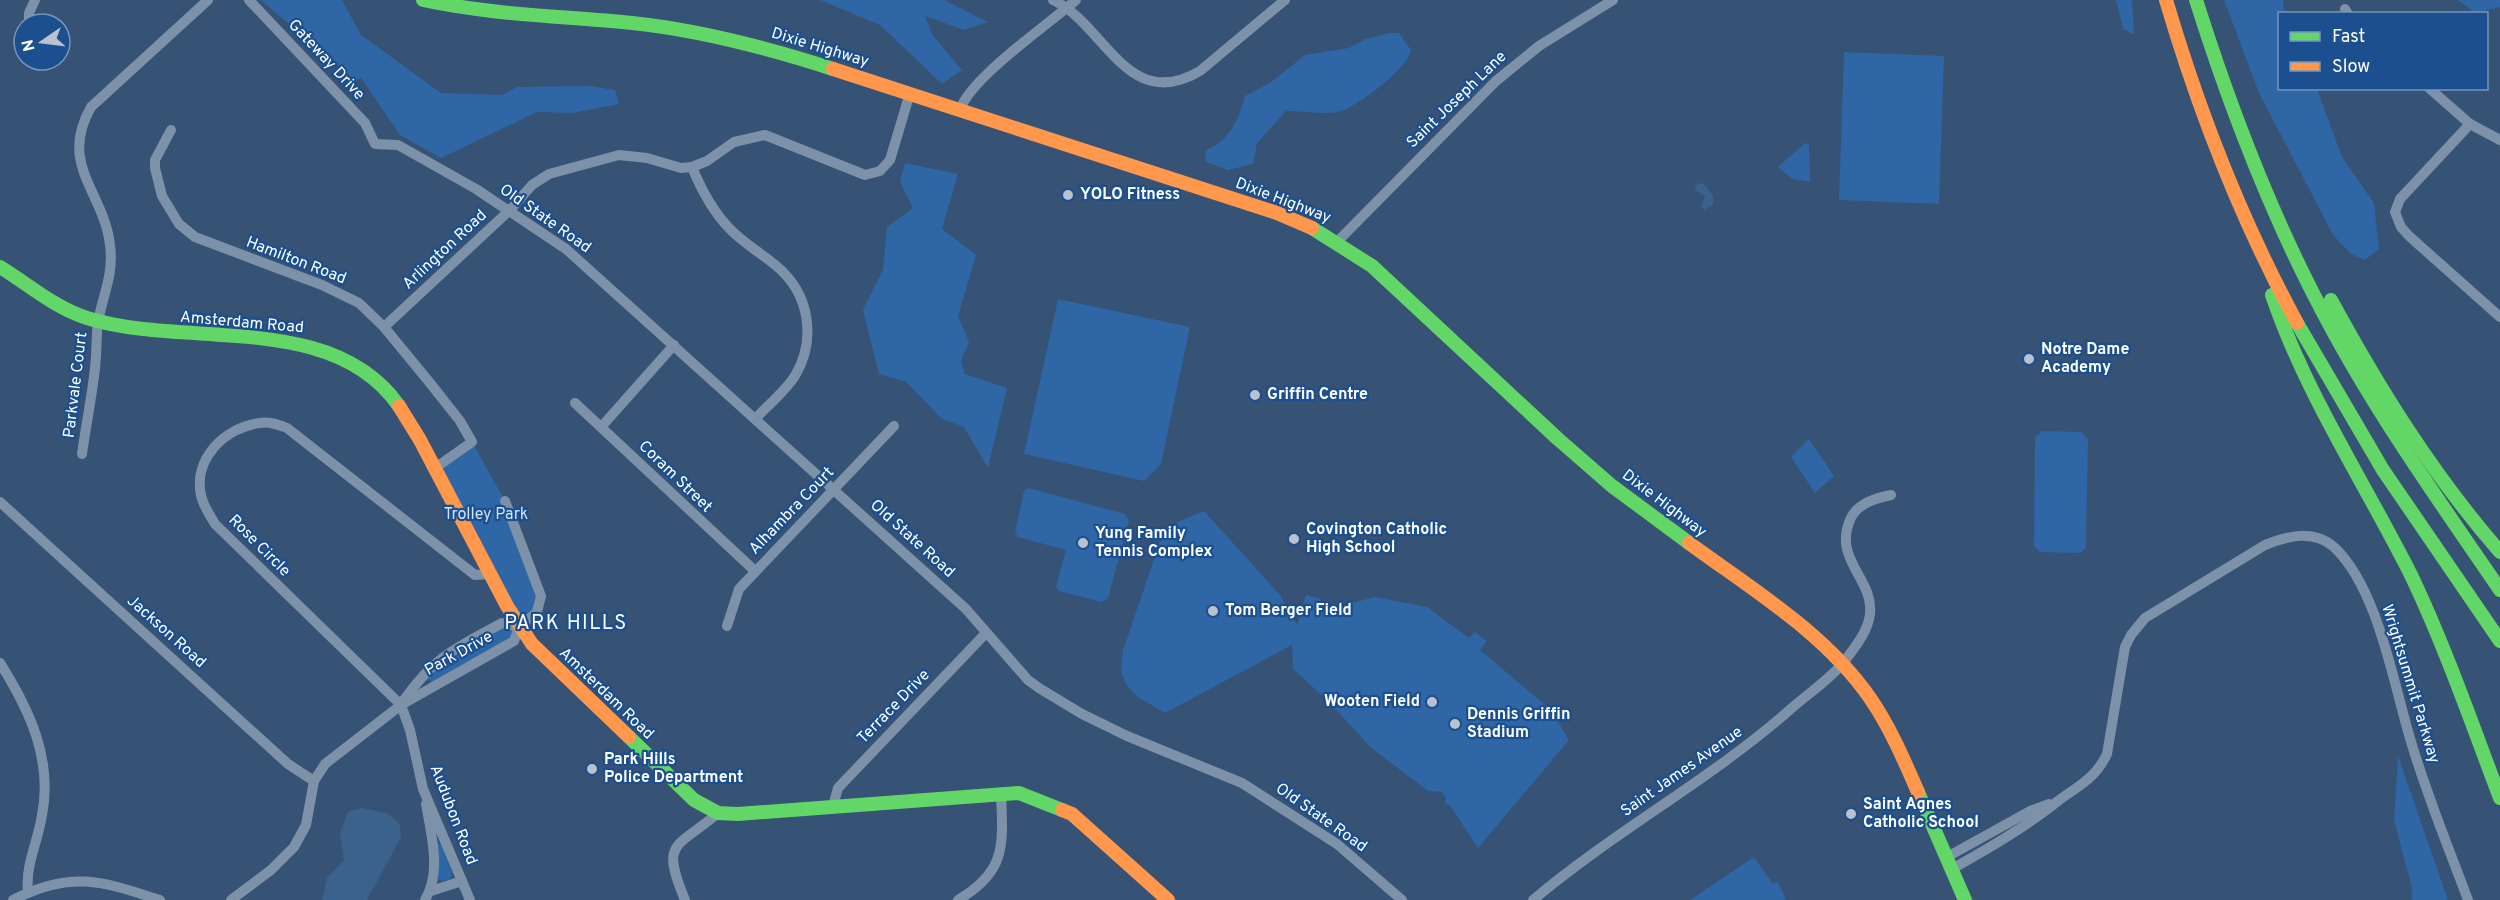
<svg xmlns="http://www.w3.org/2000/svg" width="2500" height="900" font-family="Overpass,sans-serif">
	<rect width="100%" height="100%" fill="#365274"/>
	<g fill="#2f66a5">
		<polygon points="261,0 342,0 361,35 441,93 502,95 517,87 591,86 615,90 619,104 572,113 537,112 441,158 400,135 361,78 356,81"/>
		<polygon points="820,0 944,0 988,22 964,30 925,16 933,36 962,70 942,84 880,25"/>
		<polygon points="2116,0 2132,0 2134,35 2123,29"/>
		<polygon points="2224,0 2283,0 2284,13 2280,14 2280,88 2317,89 2342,157 2374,203 2379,249 2365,260 2351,254 2333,235 2259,93"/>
		<polygon points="2458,0 2500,0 2500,7 2475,13"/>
		<path d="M1389 33H1399L1411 50C1409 68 1356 108 1338 112 1322 115 1302 111 1286 111L1257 143 1253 164 1228 170 1206 162 1205 151C1230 140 1238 121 1245 96L1270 83 1305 55 1349 48 1366 39Z"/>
		<polygon points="1844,52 1944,56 1939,204 1839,200"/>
		<polygon points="1805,143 1809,144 1810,182 1792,179 1778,167"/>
		<polygon points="905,163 958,174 942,229 976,255 958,316 969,342 961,361 965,374 1007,388 988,468 964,427 942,419 906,382 879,374 863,310 883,270 887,227 913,208 900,182"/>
		<polygon points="1058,299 1190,327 1161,464 1144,481 1024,454"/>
		<polygon points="2042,431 2081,432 2088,439 2086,548 2080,553 2040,552 2034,546 2035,437"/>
		<polygon points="1809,439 1834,476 1815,493 1791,457"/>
		<polygon points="472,442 505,501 541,604 519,627 435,468"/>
		<polygon points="1028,488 1125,514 1129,521 1108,598 1102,602 1059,591 1056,587 1066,550 1018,537 1015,532 1024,491"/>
		<polygon points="1204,511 1280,595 1297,625 1306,595 1319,598 1328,609 1375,597 1427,607 1469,638 1475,632 1487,641 1480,650 1550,709 1569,740 1478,848 1451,807 1444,802 1446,799 1442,792 1428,791 1370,747 1330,703 1293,669 1292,645 1165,713 1136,696 1125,683 1121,670 1123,650 1160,542 1177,522"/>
		<polygon points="500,628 512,630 513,633 509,639 432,682 427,679 436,665"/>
		<polygon points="2398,756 2448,900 2412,900 2412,888 2394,820"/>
		<polygon points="438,843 441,845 452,872 450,879 442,881 438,879"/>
		<polygon points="1754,857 1773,884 1778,882 1786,900 1690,900"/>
	</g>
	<g fill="#3b618d">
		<polygon points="1699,183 1704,184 1713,195 1713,205 1704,210 1701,206 1705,196 1696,191 1695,186"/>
		<polygon points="361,808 387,813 400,824 401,837 367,900 322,900 327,878 344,860 340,833 348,812"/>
	</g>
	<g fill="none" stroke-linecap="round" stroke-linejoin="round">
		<g stroke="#7d92a8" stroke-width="10">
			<polyline points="249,0 365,123 375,144 398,145 476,189 566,249 966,609 1028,680 1039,688 1082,714 1127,736 1242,783 1337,844 1402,900"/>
			<path d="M1053 0C1105 24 1127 114 1200 71L1285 0"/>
			<polyline points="2345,9 2348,14"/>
			<polyline points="29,24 29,13 35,0"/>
			<polyline points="2429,88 2470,124 2500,140"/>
			<path d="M960 110C970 78 1049 24 1076 0"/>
			<polyline points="2470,124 2400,199 2395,212 2401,227 2409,236 2500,317"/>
			<polyline points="171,130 155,160 155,168 162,196 179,224 195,237 322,285 359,303 384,327 430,383 460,421 472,442 435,468"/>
			<path d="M692 167C701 189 713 212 730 229 746 246 767 256 783 272 810 299 815 341 796 374 787 390 769 404 756 418"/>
			<polyline points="1337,242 1496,81 1539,46 1613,0"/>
			<polyline points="384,327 510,210 532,185 549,174 619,155 647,158 681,168 692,167 707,161 734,142 765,135 865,175 880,171 890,160 910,93"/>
			<polyline points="575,403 755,571"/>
			<polyline points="602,426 674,345"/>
			<path d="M82 454C86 425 92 396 95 368 97 352 96 337 98 322 103 294 114 275 110 245 104 192 58 165 91 107L208 0"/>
			<polyline points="505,501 541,596 537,612 519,627"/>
			<polyline points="0,502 288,764 314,781"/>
			<polyline points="727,626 739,589 894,426"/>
			<path d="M0 663C29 709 53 759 42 815 38 842 25 865 28 892"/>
			<path d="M404 700C435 656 456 648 502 623L519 627"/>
			<polyline points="833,806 838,788 986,633"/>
			<polyline points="1947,857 2030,811 2049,804"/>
			<path d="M1952 869C1989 848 2024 828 2058 801 2078 786 2096 778 2107 754L2125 647 2131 635 2145 618 2265 545C2288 536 2313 529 2334 547 2379 589 2394 688 2412 745 2428 798 2449 849 2468 900"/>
			<polyline points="431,891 462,881"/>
			<path d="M13 900C70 870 102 881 160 900"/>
			<polyline points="231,900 271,870 294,847 306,825 314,781 325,764 401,705 514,641 519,627"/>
			<path d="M425 900C442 872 431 834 426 804"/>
			<path d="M470 900 423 789 410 730 401 705 215 524C210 515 203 506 201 495 193 459 225 427 260 423 269 421 279 425 287 428L475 575 490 574"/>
			<path d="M685 900C660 840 676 849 718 813"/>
			<path d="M958 900C1007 871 1003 845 1001 793"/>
			<path d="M1533 900C1616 830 1712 779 1793 707 1809 693 1830 679 1844 662 1854 648 1868 632 1870 614 1874 579 1833 560 1850 520 1856 504 1875 498 1891 495"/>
		</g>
		<g stroke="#63d668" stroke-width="14">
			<path d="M423 0C492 15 562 16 632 23 700 30 768 48 833 69"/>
			<path d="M2196 0C2232 114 2275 226 2333 331 2382 421 2442 505 2500 590"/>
			<polyline points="1312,228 1372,266 1558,439 1612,486 1689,543"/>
			<path d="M0 267C28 284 55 308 87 318 185 349 332 310 399 406"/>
			<path d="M2272 295C2306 395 2365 483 2412 577 2446 649 2472 724 2500 798"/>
			<path d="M2331 300C2380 390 2433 475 2500 552"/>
			<polyline points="2297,323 2383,470 2500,641"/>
			<polyline points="629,737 694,800 718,813 738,814 1019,793 1062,810"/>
			<polyline points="1918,792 1965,900"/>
		</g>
		<g stroke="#ff974d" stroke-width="14">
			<path d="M2166 0C2199 112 2241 220 2297 323"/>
			<polyline points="833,69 1277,213 1312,228"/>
			<polyline points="399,406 420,440 507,606 532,644 629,737"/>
			<path d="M1689 543C1753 590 1825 633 1870 698 1890 727 1904 760 1918 792"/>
			<polyline points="1062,810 1072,814 1168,900"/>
		</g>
	</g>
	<g fill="#b9c2ce" stroke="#1b4f8f" stroke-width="2">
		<circle cx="1068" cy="195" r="6"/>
		<circle cx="2029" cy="359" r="6"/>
		<circle cx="1255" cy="395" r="6"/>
		<circle cx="1294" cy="539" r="6"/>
		<circle cx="1083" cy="543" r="6"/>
		<circle cx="1213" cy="611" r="6"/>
		<circle cx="1432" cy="702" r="6"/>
		<circle cx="1455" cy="724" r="6"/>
		<circle cx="592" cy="769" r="6"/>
		<circle cx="1851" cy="814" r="6"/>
	</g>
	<g text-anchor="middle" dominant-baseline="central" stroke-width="4.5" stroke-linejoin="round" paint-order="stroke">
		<g font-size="16" fill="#fff" stroke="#1b4f8f">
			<text transform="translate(820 48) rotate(17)">Dixie Highway</text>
			<text transform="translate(326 60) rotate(47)">Gateway Drive</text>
			<text transform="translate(1457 100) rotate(-44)">Saint Joseph Lane</text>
			<text transform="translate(1283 201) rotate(21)">Dixie Highway</text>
			<text transform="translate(545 219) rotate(35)">Old State Road</text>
			<text transform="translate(445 250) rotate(-43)">Arlington Road</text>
			<text transform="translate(296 261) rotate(21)">Hamilton Road</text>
			<text transform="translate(242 323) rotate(5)">Amsterdam Road</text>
			<text transform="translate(76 385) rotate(-83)">Parkvale Court</text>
			<text transform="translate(675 477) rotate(44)">Coram Street</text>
			<text transform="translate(1664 504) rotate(37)">Dixie Highway</text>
			<text transform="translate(792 511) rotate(-46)">Alhambra Court</text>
			<text transform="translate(912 539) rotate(42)">Old State Road</text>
			<text transform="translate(259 546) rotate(45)">Rose Circle</text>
			<text transform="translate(166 632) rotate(42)">Jackson Road</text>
			<text transform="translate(459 654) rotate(-29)">Park Drive</text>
			<text transform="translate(2410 684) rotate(73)">Wrightsummit Parkway</text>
			<text transform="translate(606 694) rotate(44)">Amsterdam Road</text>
			<text transform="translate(894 707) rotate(-46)">Terrace Drive</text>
			<text transform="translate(1682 772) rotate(-35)">Saint James Avenue</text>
			<text transform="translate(453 815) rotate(69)">Audubon Road</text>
			<text transform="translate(1321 818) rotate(35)">Old State Road</text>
		</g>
		<g font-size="16" font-weight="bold" fill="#fff" stroke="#1b4f8f" text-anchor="start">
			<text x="1080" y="195">YOLO Fitness</text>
			<text x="2041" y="350">Notre Dame<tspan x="2041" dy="18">Academy</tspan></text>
			<text x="1267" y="395">Griffin Centre</text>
			<text x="1306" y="530">Covington Catholic<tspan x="1306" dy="18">High School</tspan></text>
			<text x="1095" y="534">Yung Family<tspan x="1095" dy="18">Tennis Complex</tspan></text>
			<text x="1225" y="611">Tom Berger Field</text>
			<text x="1420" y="702" text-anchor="end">Wooten Field</text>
			<text x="1467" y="715">Dennis Griffin<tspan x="1467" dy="18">Stadium</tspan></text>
			<text x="604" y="760">Park Hills<tspan x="604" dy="18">Police Department</tspan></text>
			<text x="1863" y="805">Saint Agnes<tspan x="1863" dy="18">Catholic School</tspan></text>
		</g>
		<g font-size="16" fill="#cfe3fa" stroke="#1b4f8f">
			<text x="486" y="515">Trolley Park</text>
		</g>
		<g font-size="20" letter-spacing="1.5" fill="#fff" stroke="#1b4f8f">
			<text x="566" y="624">PARK HILLS</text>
		</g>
	</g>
	<rect x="2278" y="12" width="210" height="78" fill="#1b4f8f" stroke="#7695bc" stroke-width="1.5"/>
	<rect x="2290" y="32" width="30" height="9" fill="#63d668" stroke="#7695bc" stroke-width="1.5"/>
	<text x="2332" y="42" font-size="18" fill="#ffffff">Fast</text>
	<rect x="2290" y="62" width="30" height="9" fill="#ff974d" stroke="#7695bc" stroke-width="1.5"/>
	<text x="2332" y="72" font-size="18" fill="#ffffff">Slow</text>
	<g transform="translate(42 42) rotate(256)"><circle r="28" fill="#1b4f8f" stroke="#7695bc" stroke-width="1.5"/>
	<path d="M0-4.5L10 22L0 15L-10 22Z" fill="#b9c2ce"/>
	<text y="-9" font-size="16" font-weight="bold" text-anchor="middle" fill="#ffffff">N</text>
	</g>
</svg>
